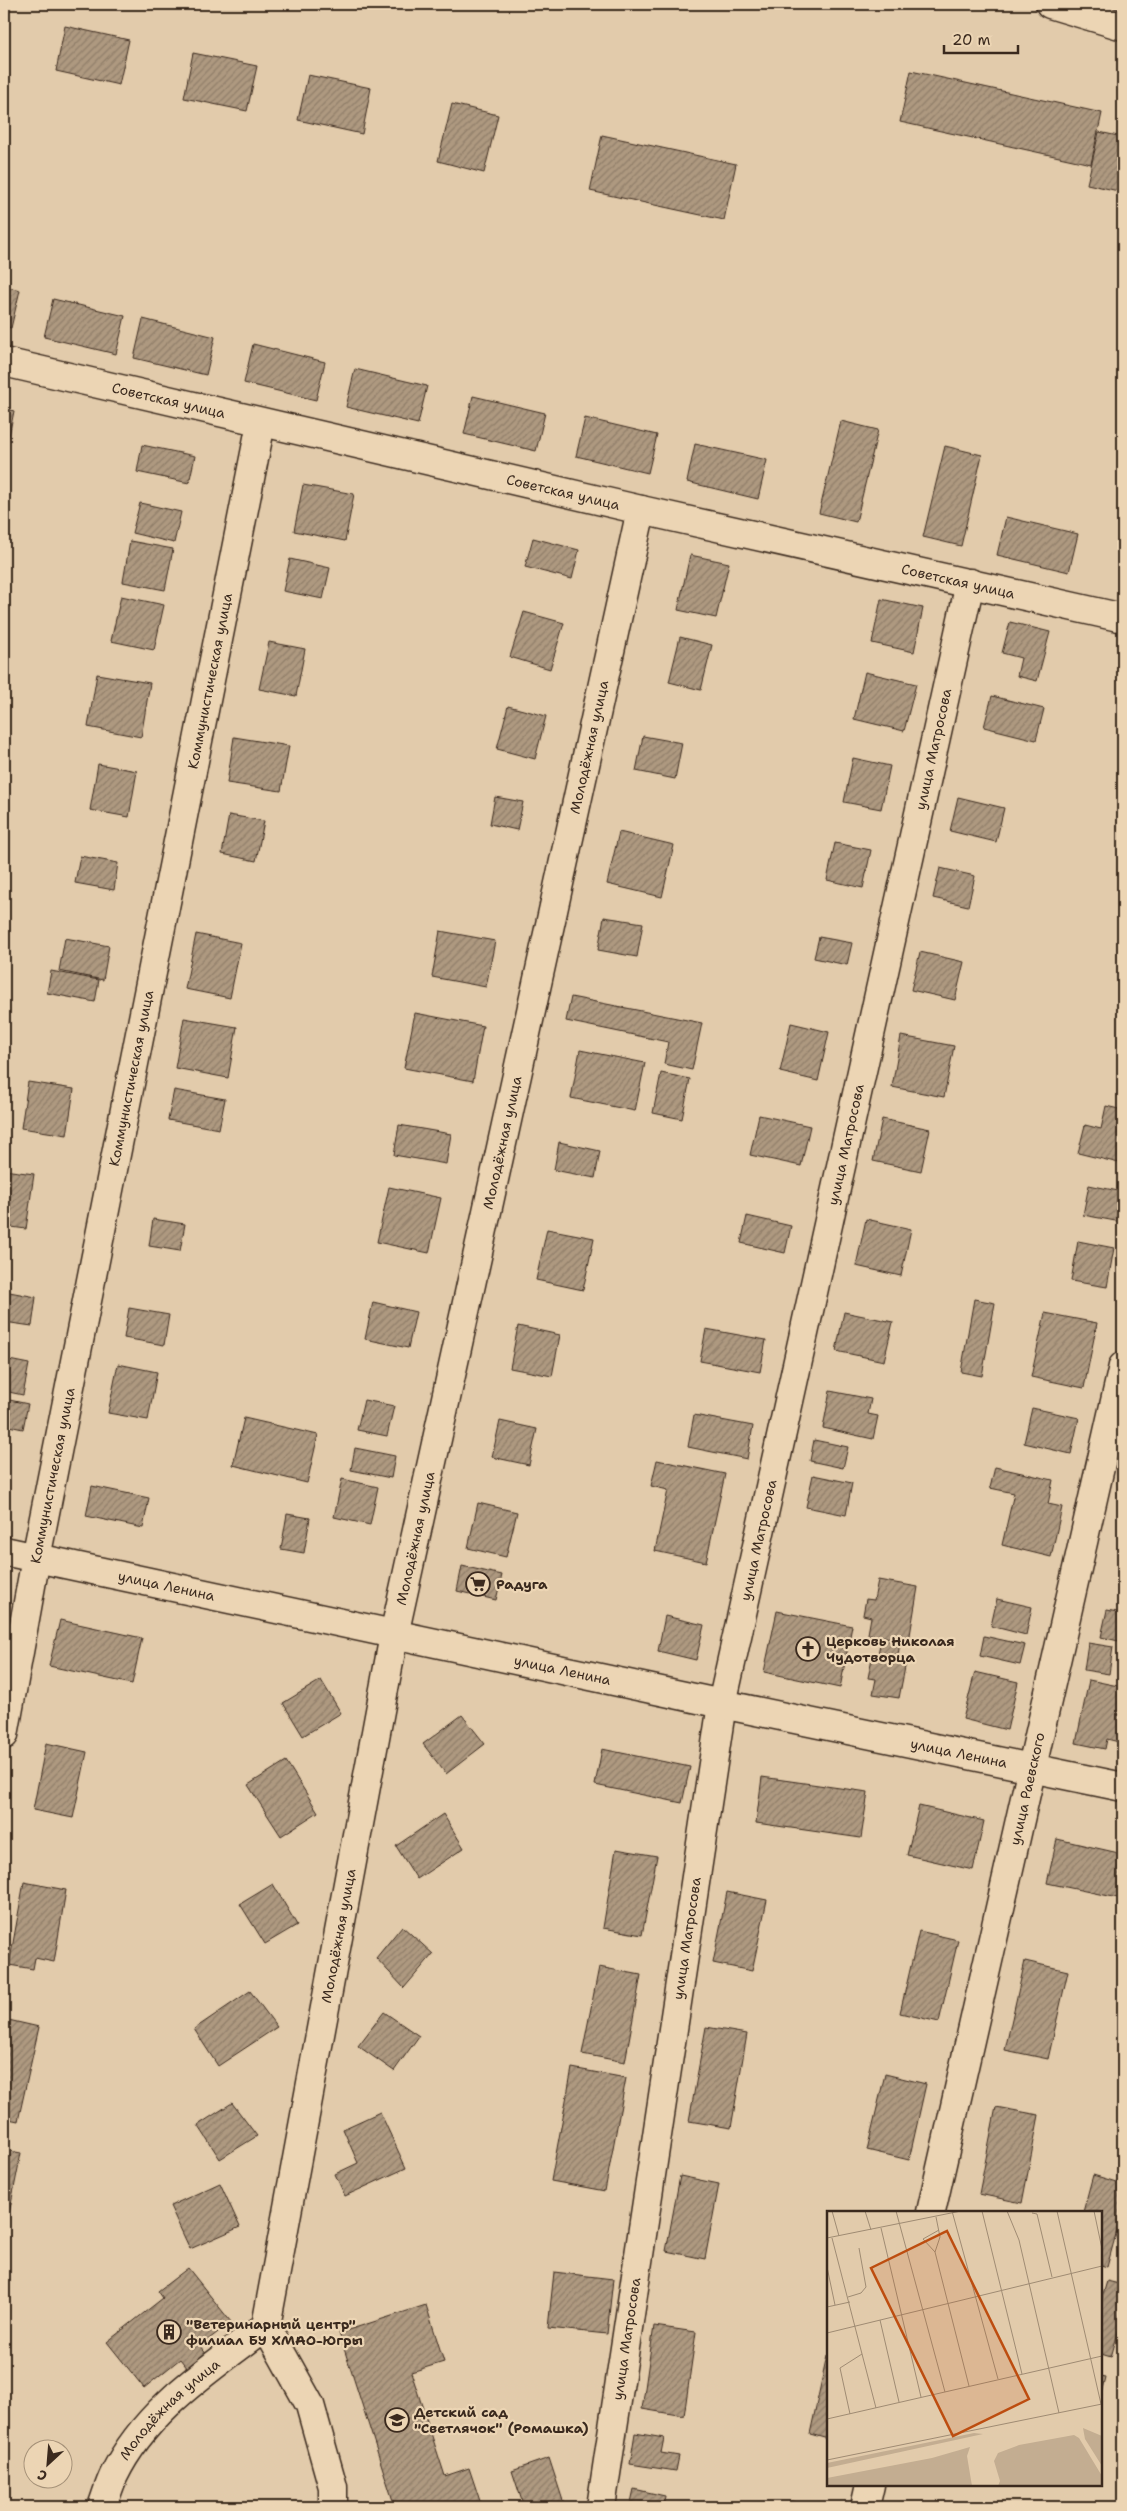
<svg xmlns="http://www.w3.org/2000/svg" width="1127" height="2511" font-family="'Shantell Sans',sans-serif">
	<defs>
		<pattern id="building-hatch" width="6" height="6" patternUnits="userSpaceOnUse" patternTransform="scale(1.25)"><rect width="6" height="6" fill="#ae9980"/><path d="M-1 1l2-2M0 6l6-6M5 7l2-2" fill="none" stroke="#8f7d68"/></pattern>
	</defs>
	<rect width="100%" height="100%" fill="#e2cbab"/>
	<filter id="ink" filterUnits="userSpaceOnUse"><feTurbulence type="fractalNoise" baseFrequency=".02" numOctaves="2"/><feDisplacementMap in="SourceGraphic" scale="10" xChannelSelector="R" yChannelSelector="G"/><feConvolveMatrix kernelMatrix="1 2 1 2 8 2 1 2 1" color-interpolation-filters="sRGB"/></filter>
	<g filter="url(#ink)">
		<g fill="url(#building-hatch)" stroke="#3b2a1e">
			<polygon points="4,4 11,4 4,38"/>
			<polygon points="65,26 129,40 119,85 56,71"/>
			<polygon points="193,53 257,66 247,111 184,98"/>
			<polygon points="911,71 1102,113 1091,164 900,122"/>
			<polygon points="308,75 371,88 362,134 298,120"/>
			<polygon points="452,104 498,115 484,173 438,161"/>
			<polygon points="1099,132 1123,137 1123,192 1087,184"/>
			<polygon points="602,135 736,164 724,220 590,191"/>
			<polygon points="4,286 20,290 11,328 4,326"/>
			<polygon points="53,299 125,316 116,354 44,337"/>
			<polygon points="143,319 215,337 206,375 134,358"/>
			<polygon points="253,344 325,362 316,400 244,383"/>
			<polygon points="355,369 427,386 418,424 346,407"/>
			<polygon points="473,396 545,413 536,451 464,434"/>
			<polygon points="4,408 14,411 8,441 4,440"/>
			<polygon points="585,418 657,435 648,473 576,456"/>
			<polygon points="841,421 878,430 856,522 819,513"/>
			<polygon points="695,444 767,460 758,499 687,482"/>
			<polygon points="142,445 195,456 189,483 137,472"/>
			<polygon points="945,446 982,455 961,546 923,537"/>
			<polygon points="303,485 354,494 345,541 294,531"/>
			<polygon points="140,503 181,512 174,543 132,533"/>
			<polygon points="1006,517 1078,534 1069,572 997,555"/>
			<polygon points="533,538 579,550 572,579 525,567"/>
			<polygon points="130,541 173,549 165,590 123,582"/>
			<polygon points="690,555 729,563 716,618 678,610"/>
			<polygon points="290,559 330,568 323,599 283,591"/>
			<polygon points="121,596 164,605 154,650 111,641"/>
			<polygon points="881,599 923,608 914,652 872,643"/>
			<polygon points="524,612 564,623 550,669 510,657"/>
			<polygon points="1010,622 1050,632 1037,681 1017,676 1021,658 1002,653"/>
			<polygon points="680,637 712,645 701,690 669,682"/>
			<polygon points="269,642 305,649 296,696 259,689"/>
			<polygon points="865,672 916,684 904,731 854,719"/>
			<polygon points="97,674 150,683 141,737 88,727"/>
			<polygon points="992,696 1044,709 1036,740 984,727"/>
			<polygon points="508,706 546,716 535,759 497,749"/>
			<polygon points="643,736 682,743 675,779 636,771"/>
			<polygon points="234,737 289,746 281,791 227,783"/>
			<polygon points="853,758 890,766 881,809 844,802"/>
			<polygon points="98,764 137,771 129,817 90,810"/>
			<polygon points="495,797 523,802 517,830 490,824"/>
			<polygon points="958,797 1004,808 996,842 950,831"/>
			<polygon points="229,815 264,821 256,861 222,854"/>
			<polygon points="619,832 674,845 662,897 607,884"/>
			<polygon points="835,843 871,850 863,888 827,880"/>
			<polygon points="80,856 118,863 114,890 75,883"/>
			<polygon points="940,868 975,876 968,906 933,898"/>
			<polygon points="604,917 643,923 637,957 598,950"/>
			<polygon points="440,931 495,941 486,987 432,977"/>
			<polygon points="196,934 241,943 230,998 185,989"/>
			<polygon points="819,937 852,943 847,965 814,958"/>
			<polygon points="65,938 109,946 103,980 59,971"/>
			<polygon points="920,952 964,962 955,1000 911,990"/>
			<polygon points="51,971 99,980 95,1002 47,993"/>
			<polygon points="571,997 702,1023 692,1070 664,1064 668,1042 566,1021"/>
			<polygon points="415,1013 483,1026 473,1081 404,1068"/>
			<polygon points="184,1018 237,1027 228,1078 175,1068"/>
			<polygon points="791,1023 829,1032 818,1081 780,1072"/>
			<polygon points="901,1036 954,1046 944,1097 892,1087"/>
			<polygon points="580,1050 645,1063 635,1111 571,1098"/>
			<polygon points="661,1073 690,1079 682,1119 653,1113"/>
			<polygon points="28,1082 74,1089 67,1135 21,1128"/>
			<polygon points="174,1090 225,1099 219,1129 168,1120"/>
			<polygon points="1106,1106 1123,1110 1123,1164 1078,1153 1085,1125 1101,1129"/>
			<polygon points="759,1115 810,1126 801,1166 750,1155"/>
			<polygon points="882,1119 930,1129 921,1171 873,1161"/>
			<polygon points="399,1125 451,1134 446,1164 394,1155"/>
			<polygon points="559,1142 600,1151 595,1178 554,1170"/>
			<polygon points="4,1170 34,1174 26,1229 4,1226"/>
			<polygon points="1089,1185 1123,1192 1121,1222 1083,1215"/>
			<polygon points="389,1187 441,1198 429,1253 377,1242"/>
			<polygon points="747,1216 791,1226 785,1253 741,1243"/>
			<polygon points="153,1219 185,1224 180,1251 149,1246"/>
			<polygon points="866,1219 911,1229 901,1276 856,1266"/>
			<polygon points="547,1229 594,1238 583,1290 536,1280"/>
			<polygon points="1078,1241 1114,1248 1107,1287 1071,1281"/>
			<polygon points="4,1291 36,1297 32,1326 4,1322"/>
			<polygon points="974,1299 995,1303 982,1376 961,1372"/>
			<polygon points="373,1302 416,1312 408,1348 365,1339"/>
			<polygon points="129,1308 169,1315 164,1345 124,1338"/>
			<polygon points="844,1312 893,1322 884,1361 836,1351"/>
			<polygon points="1045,1313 1097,1323 1084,1388 1031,1377"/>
			<polygon points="518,1326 560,1335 552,1376 510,1368"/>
			<polygon points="706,1329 766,1340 760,1372 700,1361"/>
			<polygon points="4,1359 29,1364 23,1395 4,1391"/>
			<polygon points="118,1364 157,1372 148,1420 108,1413"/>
			<polygon points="830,1391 871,1399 868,1414 878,1416 873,1439 823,1428"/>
			<polygon points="5,1399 28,1404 23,1429 4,1425"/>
			<polygon points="364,1400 394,1406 387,1436 357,1430"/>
			<polygon points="1032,1408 1079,1418 1071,1454 1024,1443"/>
			<polygon points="694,1415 753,1426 747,1459 688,1447"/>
			<polygon points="244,1418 318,1435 307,1483 233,1465"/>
			<polygon points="500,1421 537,1429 529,1465 492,1457"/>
			<polygon points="814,1440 848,1447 843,1468 810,1461"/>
			<polygon points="355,1448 395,1456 391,1478 351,1470"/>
			<polygon points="657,1460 725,1474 706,1562 655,1551 668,1490 651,1486"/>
			<polygon points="995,1467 1053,1480 1048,1504 1062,1507 1051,1557 1002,1545 1014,1493 990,1488"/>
			<polygon points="813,1475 852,1483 846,1515 806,1507"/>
			<polygon points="342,1479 378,1487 370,1525 334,1517"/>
			<polygon points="1122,1480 1123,1480 1123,1497 1119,1496"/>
			<polygon points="92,1486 149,1498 143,1528 86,1516"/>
			<polygon points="478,1503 517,1512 506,1557 468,1548"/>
			<polygon points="287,1514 310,1518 304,1553 281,1549"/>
			<polygon points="462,1566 502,1575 496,1600 457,1591"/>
			<polygon points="878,1580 918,1587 909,1641 868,1634 871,1617 863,1615 866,1599 874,1600"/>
			<polygon points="997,1599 1032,1607 1026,1635 991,1626"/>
			<polygon points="1107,1610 1123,1613 1123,1642 1101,1637"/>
			<polygon points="777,1611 852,1626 840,1688 764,1672"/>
			<polygon points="665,1616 704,1625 696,1660 658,1651"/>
			<polygon points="60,1620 142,1638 132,1684 49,1666"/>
			<polygon points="984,1636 1025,1645 1020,1665 980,1656"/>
			<polygon points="881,1639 900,1643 897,1661 906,1662 899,1698 873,1694 876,1679 868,1678 872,1658 877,1659"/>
			<polygon points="1088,1643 1113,1647 1109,1674 1084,1670"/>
			<polygon points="975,1672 1018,1682 1007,1730 963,1719"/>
			<polygon points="321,1680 341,1713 303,1736 283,1703"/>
			<polygon points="1089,1680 1123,1687 1123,1743 1107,1739 1105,1749 1076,1743"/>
			<polygon points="462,1715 485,1744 446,1774 423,1744"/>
			<polygon points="46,1743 87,1752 73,1818 33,1810"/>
			<polygon points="602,1749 690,1767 682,1803 595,1785"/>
			<polygon points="286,1761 318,1812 281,1836 248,1785"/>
			<polygon points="762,1777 868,1792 861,1838 756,1823"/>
			<polygon points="919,1806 984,1821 973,1870 907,1855"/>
			<polygon points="443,1814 464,1848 417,1879 396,1846"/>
			<polygon points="1057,1839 1123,1854 1123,1899 1047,1883"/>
			<polygon points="616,1849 657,1856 642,1935 603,1928"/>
			<polygon points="24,1882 66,1890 54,1962 35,1958 33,1969 9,1965"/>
			<polygon points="273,1884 297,1925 265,1944 240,1904"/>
			<polygon points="727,1892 767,1900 752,1971 713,1963"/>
			<polygon points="402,1926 433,1954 404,1988 376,1958"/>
			<polygon points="919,1931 958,1940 939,2022 900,2013"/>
			<polygon points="1025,1961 1068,1971 1048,2059 1005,2050"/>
			<polygon points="599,1967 641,1975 625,2062 582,2054"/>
			<polygon points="250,1991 277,2027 218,2066 194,2029"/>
			<polygon points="384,2012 419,2036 394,2071 358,2046"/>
			<polygon points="4,2019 39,2027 18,2121 4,2118"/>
			<polygon points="706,2027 747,2034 731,2128 689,2121"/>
			<polygon points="572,2068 626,2078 605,2191 551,2181"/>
			<polygon points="885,2074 926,2084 909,2160 867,2150"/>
			<polygon points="232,2103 257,2136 220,2159 198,2125"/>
			<polygon points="996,2107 1039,2115 1022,2203 979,2194"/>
			<polygon points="380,2112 406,2168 345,2196 335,2174 358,2163 343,2129"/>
			<polygon points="4,2150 21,2153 4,2239"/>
			<polygon points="1093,2175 1123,2184 1123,2208 1107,2267 1101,2265 1101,2212 1083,2212"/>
			<polygon points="680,2176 719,2184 705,2259 666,2251"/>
			<polygon points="220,2183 240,2227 190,2249 170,2206"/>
			<polygon points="188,2268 231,2322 200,2346 207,2355 188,2369 180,2359 144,2388 107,2342 163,2298 158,2291"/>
			<polygon points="554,2272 613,2279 607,2334 548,2328"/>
			<polygon points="1107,2281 1123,2285 1123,2315 1111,2357 1101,2354 1101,2302"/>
			<polygon points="426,2305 444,2362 411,2372 445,2476 469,2468 482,2507 395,2507 339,2333"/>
			<polygon points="654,2326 696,2332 684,2416 642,2409"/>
			<polygon points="827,2356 828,2356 828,2439 810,2434"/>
			<polygon points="1101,2376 1106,2377 1101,2398"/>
			<polygon points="635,2433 664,2438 661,2453 679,2456 676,2471 630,2464"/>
			<polygon points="549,2458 565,2507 524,2507 512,2471"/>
			<polygon points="634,2489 665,2496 663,2507 630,2507"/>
			<polygon points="791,2501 816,2507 789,2507"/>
		</g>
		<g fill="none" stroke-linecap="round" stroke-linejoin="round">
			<g stroke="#3b2a1e" stroke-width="31">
				<g id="street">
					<path id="s1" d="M931 2212 1123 1366"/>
					<polyline points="266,2326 310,2405 333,2487 333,2507"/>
					<path id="s2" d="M102 2507C106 2497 109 2485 114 2475 146 2409 210 2369 266 2326L394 1635 641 510"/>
					<path id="s3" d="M601 2507 722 1704 970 583"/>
					<polyline points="865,2507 870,2485"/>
				</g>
			</g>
			<g stroke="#3b2a1e" stroke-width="31">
				<g id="secondary">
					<path id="s4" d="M4 362 641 510 1123 618"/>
					<path id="s5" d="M4 1551 722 1704 1123 1787"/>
					<path id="s6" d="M4 1735 36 1558 261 423"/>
				</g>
			</g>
			<g stroke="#3b2a1e" stroke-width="31">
				<polyline id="primary" points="1050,4 1123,26"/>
			</g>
			<use href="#street" stroke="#ecd5b4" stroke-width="28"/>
			<use href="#secondary" stroke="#ecd5b4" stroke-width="28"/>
			<use href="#primary" stroke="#ecd5b4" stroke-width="28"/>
		</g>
	</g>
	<defs>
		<g id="supermarket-ring" transform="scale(1.25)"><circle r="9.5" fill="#ecd5b4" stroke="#3b2a1e" stroke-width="1.5"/><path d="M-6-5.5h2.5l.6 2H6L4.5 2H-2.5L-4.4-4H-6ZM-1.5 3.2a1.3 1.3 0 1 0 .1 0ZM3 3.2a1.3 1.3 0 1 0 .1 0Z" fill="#3b2a1e"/></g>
		<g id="church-ring" transform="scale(1.25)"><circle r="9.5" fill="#ecd5b4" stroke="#3b2a1e" stroke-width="1.5"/><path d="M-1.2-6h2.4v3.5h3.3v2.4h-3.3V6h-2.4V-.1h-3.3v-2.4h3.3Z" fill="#3b2a1e"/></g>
		<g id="building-ring" transform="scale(1.25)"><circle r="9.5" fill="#ecd5b4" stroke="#3b2a1e" stroke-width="1.5"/><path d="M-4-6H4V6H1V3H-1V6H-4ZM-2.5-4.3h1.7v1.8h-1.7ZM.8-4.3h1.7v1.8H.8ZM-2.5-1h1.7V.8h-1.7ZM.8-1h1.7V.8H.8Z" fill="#3b2a1e"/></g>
		<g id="school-ring" transform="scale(1.25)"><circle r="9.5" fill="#ecd5b4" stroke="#3b2a1e" stroke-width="1.5"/><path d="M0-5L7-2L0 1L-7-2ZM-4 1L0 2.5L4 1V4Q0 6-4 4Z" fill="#3b2a1e"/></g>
	</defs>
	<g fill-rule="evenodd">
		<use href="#supermarket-ring" x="478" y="1584"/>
		<use href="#church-ring" x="808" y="1649"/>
		<use href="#building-ring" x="169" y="2332"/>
		<use href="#school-ring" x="397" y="2420"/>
	</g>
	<g text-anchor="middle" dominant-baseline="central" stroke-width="4.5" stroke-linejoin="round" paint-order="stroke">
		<g font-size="14" fill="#3b2a1e" stroke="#ecd5b4">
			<text stroke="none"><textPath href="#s4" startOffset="169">Советская улица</textPath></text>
			<text stroke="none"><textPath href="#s4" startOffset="574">Советская улица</textPath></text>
			<text stroke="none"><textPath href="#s4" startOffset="979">Советская улица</textPath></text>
			<text stroke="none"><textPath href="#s6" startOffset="1074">Коммунистическая улица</textPath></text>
			<text stroke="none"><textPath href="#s2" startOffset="1861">Молодёжная улица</textPath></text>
			<text stroke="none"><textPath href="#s3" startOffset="1790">улица Матросова</textPath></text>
			<text stroke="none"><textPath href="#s6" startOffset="669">Коммунистическая улица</textPath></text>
			<text stroke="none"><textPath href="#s2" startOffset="1456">Молодёжная улица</textPath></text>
			<text stroke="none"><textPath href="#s3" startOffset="1385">улица Матросова</textPath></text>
			<text stroke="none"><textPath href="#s6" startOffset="264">Коммунистическая улица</textPath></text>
			<text stroke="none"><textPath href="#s2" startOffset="1051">Молодёжная улица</textPath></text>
			<text stroke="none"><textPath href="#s3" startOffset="980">улица Матросова</textPath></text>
			<text stroke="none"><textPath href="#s5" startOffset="166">улица Ленина</textPath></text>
			<text stroke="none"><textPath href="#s5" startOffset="571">улица Ленина</textPath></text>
			<text stroke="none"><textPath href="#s5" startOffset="976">улица Ленина</textPath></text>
			<text stroke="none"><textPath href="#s1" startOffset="434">улица Раевского</textPath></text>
			<text stroke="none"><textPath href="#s2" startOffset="646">Молодёжная улица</textPath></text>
			<text stroke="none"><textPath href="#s3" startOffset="575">улица Матросова</textPath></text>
			<text stroke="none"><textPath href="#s3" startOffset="170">улица Матросова</textPath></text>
			<text stroke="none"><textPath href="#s2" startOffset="121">Молодёжная улица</textPath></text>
		</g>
		<g font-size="14" font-weight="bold" fill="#3b2a1e" stroke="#ecd5b4" text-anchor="start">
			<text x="496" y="1584">Радуга</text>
			<text x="826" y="1641">Церковь Николая<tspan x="826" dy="16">Чудотворца</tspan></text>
			<text x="186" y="2324">"Ветеринарный центр"<tspan x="186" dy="16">филиал БУ ХМАО-Югры</tspan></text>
			<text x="414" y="2412">Детский сад<tspan x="414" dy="16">"Светлячок" (Ромашка)</tspan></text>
		</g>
	</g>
	<g transform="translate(827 2211)">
		<rect width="275" height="275" fill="#e2cbab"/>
		<path d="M256 217 275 225V255L258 228ZM147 222 156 223 0 257V252ZM247 224 252 227 275 265V275H171L173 270 167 250 171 242 192 234ZM143 236 140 245 145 275H0V267L105 247Z" fill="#c3ad91"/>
		<path fill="none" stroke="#9f8b73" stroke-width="1" d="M5 0 12 25M38 0 44 19M69 0 118 181M125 0 171 168M155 0 195 163M180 0 192 29 232 202M230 0 274 193M267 0 275 38M205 2 210 3 225 66M109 6 113 26 108 41 142 175M54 17 94 186M0 27 134 0M5 27 49 197M108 41 96 28 112 19M0 56 8 94M21 86 34 82 39 76 32 37M0 96 23 91M53 109 72 191M0 122 275 55M23 203 13 157 35 143M0 208 275 145M0 249 275 193"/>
		<path fill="#bd4d10" fill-opacity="0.15" stroke="#bd4d10" stroke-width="2.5" d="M120 20 202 188 126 225 44 57Z"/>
		<rect width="275" height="275" fill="none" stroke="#3b2a1e" stroke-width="2.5"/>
	</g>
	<rect width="1127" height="2511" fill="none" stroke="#ecd5b4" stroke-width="20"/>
	<rect x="10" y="10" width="1107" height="2491" fill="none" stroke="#3b2a1e" stroke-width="2" filter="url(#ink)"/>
	<g transform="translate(48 2464) rotate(206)"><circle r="24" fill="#ecd5b4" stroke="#a59178"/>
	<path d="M0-4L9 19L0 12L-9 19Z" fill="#3b2a1e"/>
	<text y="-8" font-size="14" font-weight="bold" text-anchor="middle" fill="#3b2a1e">С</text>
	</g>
	<path d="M944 45v8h74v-8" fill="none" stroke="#3b2a1e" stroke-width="2.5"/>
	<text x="952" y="45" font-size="15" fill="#3b2a1e" stroke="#ecd5b4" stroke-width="4" paint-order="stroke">20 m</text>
</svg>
